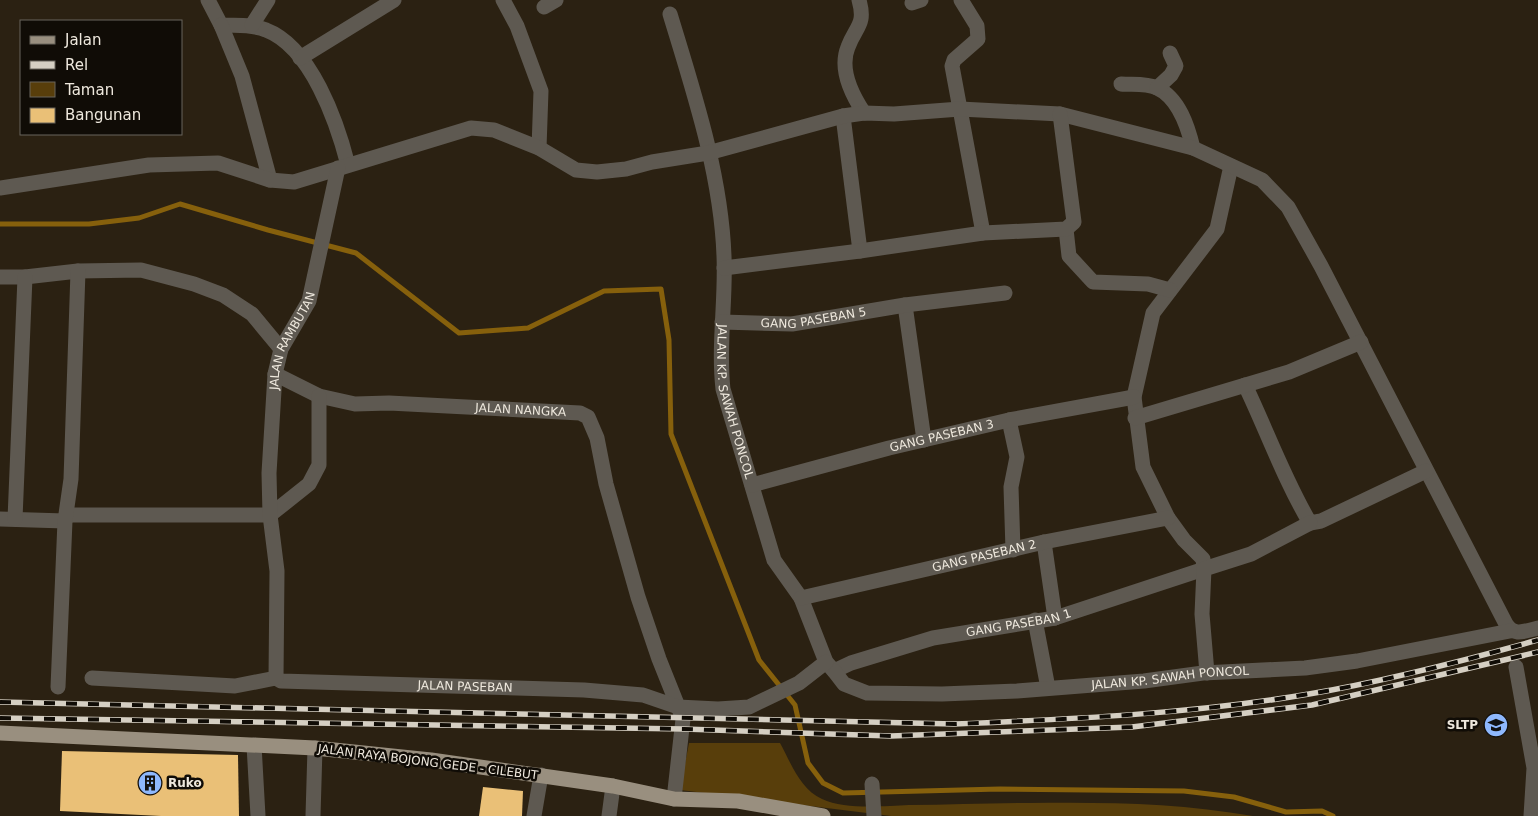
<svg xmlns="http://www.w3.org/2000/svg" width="1538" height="816" font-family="'DejaVu Sans',sans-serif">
	<rect width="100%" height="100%" fill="#2b2112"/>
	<path fill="#583e0b" d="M689 743H780C791 763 800 789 822 799 845 810 884 806 909 805 949 805 989 803 1030 803 1105 802 1179 803 1253 816H891L680 790Z"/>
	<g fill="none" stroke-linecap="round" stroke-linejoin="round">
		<polyline stroke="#86600c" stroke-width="5" points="0,224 89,224 139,218 180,204 268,230 356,253 459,333 528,328 604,291 661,289 669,340 671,434 759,660 795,705 808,763 823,783 843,793 1000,789 1184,791 1234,797 1286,812 1322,811 1333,816"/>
	</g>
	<g fill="#eac077">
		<polygon points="62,751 238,755 239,816 161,816 60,811"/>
		<polygon points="483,787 523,791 522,816 479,816"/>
	</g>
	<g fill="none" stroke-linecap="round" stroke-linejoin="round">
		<g stroke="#5e5951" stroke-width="15">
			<path d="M208 0 221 25C236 26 252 24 266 30 311 47 337 122 348 165"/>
			<polyline points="503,0 517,26 541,91 539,148"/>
			<path d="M859 0C866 25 856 26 848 47 839 69 852 95 864 113"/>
			<polyline points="961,0 977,26 978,39 954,60 952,66 983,233"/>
			<polyline points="912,3 921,0"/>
			<polyline points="544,7 556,0"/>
			<path id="s1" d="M670 14C694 93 721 174 724 256 726 301 718 345 723 389L774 560 801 598 826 662 834 671 851 663 933 638 1055 618 1204 569 1203 559 1184 540 1168 518 1143 467 1134 397 1153 313 1217 229 1231 166"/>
			<polyline points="221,25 242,76 270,180"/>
			<polyline points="252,25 268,0"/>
			<polyline points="300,58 394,0"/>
			<path d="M1121 84C1132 85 1146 83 1157 88 1179 98 1188 127 1193 148"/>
			<polyline points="1157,88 1171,75 1176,66 1170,53"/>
			<polyline points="843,116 860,251"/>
			<path d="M0 188 149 165 218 163 270 180 294 182 471 128 494 130 539 148 576 170 597 172 626 169 652 162 708 153 843 116 864 113 894 114 960 109 1060 114 1193 148 1262 180 1288 207 1321 266 1506 624C1514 637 1525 631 1538 628"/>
			<polyline points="1066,229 1069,256 1093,282 1148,284 1170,290"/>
			<polyline points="724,268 860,251 983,233 1066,229 1074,222 1060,114"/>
			<polyline points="0,277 25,277 78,271 141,270 194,284 223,295 252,314 281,349"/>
			<polyline points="905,305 924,440"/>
			<path id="s2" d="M722 322 792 324 905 305 1005 293"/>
			<path id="s3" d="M275 374 319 396 355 404 389 403 580 413 588 417 597 438 606 484 638 597 659 659 683 719 674 799"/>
			<path d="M1245 385C1267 431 1284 479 1310 523L1321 521 1426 471"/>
			<polyline points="1135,418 1289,372 1361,342"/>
			<polyline points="1009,420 1017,457 1011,487 1013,550"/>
			<path id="s4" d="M752 485 889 448 1009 420 1134 397"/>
			<polyline points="66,515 270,515 309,484 319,465 319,396"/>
			<polyline points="0,519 65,521"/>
			<polyline points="15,519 25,277"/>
			<polyline points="1044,542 1055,618"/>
			<path id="s5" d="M801 598 1044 542 1168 518"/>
			<polyline points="1035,620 1048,688"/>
			<polyline points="1516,667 1534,768 1531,816"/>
			<path id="s6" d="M834 671 844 684 867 693 942 694 1017 691 1144 681 1203 673 1305 668 1357 661 1510 631"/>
			<polyline points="1207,673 1202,614 1204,569 1251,554 1310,523"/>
			<path id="s7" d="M92 678 235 686 276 678 281 681 584 690 643 695 678 707 718 709 749 707 799 683 826 662"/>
			<path id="s8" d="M276 678 277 571 270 515 269 473 275 374 281 349 309 301 338 168"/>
			<polyline points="58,687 65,521 71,479 78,271"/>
			<polyline points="254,745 258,816"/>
			<polyline points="872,784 874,816"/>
			<polyline points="313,816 315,748"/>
			<polyline points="534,816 541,775"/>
			<polyline points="609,816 613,786"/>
		</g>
		<polyline stroke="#998f7f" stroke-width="15" points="0,733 315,748 431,760 613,786 674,799 738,801 823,816"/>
		<g stroke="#d5cfc3" stroke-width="5.5">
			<g id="rail">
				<path d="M0 702 954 724C1073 719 1192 714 1309 694 1387 681 1463 661 1538 640"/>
				<polyline points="0,718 684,729 891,736 1132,727 1312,705 1538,652"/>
			</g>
		</g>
		<use href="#rail" stroke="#100c06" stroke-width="4" stroke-dasharray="11" stroke-linecap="butt"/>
	</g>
	<defs>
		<g id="school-disc" transform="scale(1.25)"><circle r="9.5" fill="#8eb8fd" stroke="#100c06"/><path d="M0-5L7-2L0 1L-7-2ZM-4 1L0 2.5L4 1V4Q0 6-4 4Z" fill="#111"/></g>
		<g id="building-disc" transform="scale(1.25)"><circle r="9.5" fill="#8eb8fd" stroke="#100c06"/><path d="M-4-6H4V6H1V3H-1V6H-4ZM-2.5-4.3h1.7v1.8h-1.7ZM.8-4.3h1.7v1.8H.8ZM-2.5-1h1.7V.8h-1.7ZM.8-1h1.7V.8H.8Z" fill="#111"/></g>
	</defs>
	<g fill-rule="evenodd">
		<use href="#school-disc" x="1496" y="725"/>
		<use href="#building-disc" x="150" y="783"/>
	</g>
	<g text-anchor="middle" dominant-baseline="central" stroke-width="5" stroke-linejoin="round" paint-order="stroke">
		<g font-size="12" fill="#eee8dd" stroke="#100c06">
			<text stroke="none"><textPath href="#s2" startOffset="92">GANG PASEBAN 5</textPath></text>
			<text stroke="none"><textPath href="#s8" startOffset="342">JALAN RAMBUTAN</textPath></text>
			<text stroke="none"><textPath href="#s1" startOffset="396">JALAN KP. SAWAH PONCOL</textPath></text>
			<text stroke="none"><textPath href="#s3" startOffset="252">JALAN NANGKA</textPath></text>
			<text stroke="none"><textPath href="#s4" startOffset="196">GANG PASEBAN 3</textPath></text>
			<text stroke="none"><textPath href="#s5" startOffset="188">GANG PASEBAN 2</textPath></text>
			<text stroke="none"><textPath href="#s1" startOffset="879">GANG PASEBAN 1</textPath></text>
			<text stroke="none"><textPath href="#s6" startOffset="345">JALAN KP. SAWAH PONCOL</textPath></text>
			<text stroke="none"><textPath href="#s7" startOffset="375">JALAN PASEBAN</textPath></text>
			<text transform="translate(428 762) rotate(7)">JALAN RAYA BOJONG GEDE - CILEBUT</text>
		</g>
		<g font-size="12" font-weight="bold" fill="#eee8dd" stroke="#100c06" text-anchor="end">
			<text x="1478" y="725">SLTP</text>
			<text x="168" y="783" text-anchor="start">Ruko</text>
		</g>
	</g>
	<rect x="20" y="20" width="162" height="115" fill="#100c06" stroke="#69645c"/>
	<rect x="30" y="36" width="25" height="8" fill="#998f7f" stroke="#69645c"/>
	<text x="65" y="45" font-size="15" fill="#eee8dd">Jalan</text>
	<rect x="30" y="61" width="25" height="8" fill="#d5cfc3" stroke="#69645c"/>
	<text x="65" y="70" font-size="15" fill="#eee8dd">Rel</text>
	<rect x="30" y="82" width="25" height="15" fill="#583e0b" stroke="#69645c"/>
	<text x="65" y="95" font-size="15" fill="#eee8dd">Taman</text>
	<rect x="30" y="108" width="25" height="15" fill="#eac077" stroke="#69645c"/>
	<text x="65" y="120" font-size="15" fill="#eee8dd">Bangunan</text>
</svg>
